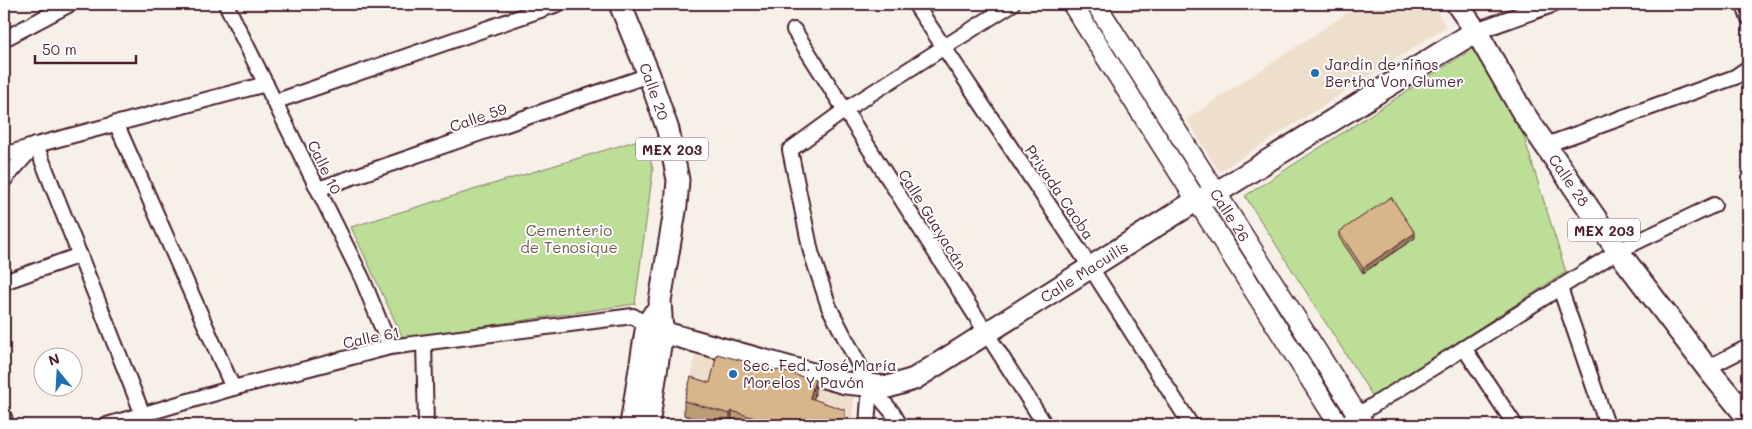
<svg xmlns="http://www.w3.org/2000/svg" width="1752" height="429" font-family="Mali,sans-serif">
	<rect width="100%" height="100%" fill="#f7f0e8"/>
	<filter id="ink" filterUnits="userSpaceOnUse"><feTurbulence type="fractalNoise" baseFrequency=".02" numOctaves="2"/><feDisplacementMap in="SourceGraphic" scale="10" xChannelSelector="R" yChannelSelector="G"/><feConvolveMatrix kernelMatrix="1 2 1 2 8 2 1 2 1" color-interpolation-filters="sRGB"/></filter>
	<g filter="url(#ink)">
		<g fill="#eedecc">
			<polygon points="1361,4 1432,4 1446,27 1219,172 1187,119"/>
			<polygon points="695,354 854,395 852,425 684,425"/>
		</g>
		<g fill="#bcde97" stroke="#837e61">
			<polygon points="1472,49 1517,115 1566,272 1373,397 1245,196"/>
			<polygon points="645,138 653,170 635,304 403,338 351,227"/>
		</g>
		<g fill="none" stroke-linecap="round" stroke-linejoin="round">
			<g stroke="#4a1f2b" stroke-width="18">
				<g id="minor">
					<polyline points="226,4 362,278 390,347"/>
					<polyline points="915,4 1091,268 1191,425"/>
					<polyline points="1744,4 1748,17"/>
					<polyline points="794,30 1045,425"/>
					<polyline points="4,39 70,4"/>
					<polyline points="274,102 558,4"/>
					<polyline points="116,123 233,388"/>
					<polyline points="36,145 143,415"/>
					<polyline points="1546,145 1735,77 1748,68"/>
					<polyline points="4,155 36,145 266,84"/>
					<polyline points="4,180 35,145"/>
					<polyline points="318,189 649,75"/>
					<polyline points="4,282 80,255"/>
					<polyline points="1560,288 1607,425"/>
					<polyline points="424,343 426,425"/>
					<polyline points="1464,348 1515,425"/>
					<polyline points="1707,368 1748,347"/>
					<polyline points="4,417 6,425"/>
					<polyline points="107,425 233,388 390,347 633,316 647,325"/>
					<polyline points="867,425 870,386"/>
					<polyline points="900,425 892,412 870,386 829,307 811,252 790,150 845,110 1012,4"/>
					<polyline points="1342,425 1618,251 1714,205"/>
				</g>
			</g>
			<g stroke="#4a1f2b" stroke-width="20">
				<polyline id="tertiary" points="1476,31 1552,4"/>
			</g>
			<g stroke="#4a1f2b" stroke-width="22">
				<g id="secondary">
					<polyline points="1072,4 1339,425"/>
					<path id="s1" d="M1096 4 1364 425"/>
				</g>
			</g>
			<g stroke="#4a1f2b" stroke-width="25">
				<g id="primary">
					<path id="s2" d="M620 4 649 75 668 130 678 180 676 205 660 301 662 332 648 425"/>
					<path id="s3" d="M1457 4 1476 31 1522 111 1618 251 1707 368 1748 418"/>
					<path id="s4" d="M647 325 662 332 845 383 888 387 914 379 1197 200 1216 193 1476 31"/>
					<polyline points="631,425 647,325 654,314"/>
				</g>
			</g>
			<use href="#minor" stroke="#fff" stroke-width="14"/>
			<use href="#tertiary" stroke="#fff" stroke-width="16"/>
			<use href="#secondary" stroke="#fff" stroke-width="19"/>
			<use href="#primary" stroke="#fff" stroke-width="21"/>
		</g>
		<g fill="#ba9c77" stroke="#4a1f2b">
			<polygon points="1339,232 1415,238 1363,273 1339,237"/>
			<polygon points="815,394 813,400 845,425 718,425 684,415 684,401"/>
		</g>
		<g fill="#977f61" stroke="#4a1f2b">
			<polygon points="1415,233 1415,238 1363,273 1363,268"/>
			<polygon points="815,380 815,394 810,413 810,398"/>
			<polygon points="732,411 732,425 730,425 730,414"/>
		</g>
		<g fill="#d8b58a" stroke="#4a1f2b">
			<polygon points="1391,197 1415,233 1363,268 1339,232"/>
			<polygon points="717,354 815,380 810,398 845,410 845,425 777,425 732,411 730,414 684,401 691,377 710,383"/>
		</g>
	</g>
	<g fill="#1f6fb2" stroke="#fff" stroke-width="2">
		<circle cx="1315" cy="73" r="5"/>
		<circle cx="733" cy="374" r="5"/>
	</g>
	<g text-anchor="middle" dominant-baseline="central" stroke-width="4" stroke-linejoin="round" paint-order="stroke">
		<g fill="#fff" stroke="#80626b" stroke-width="1">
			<rect x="636" y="137.5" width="72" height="23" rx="4"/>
			<rect x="1568" y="218.5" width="72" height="23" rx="4"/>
		</g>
		<g font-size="14" font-weight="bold" fill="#4a1f2b">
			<text x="672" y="149">MEX 203</text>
			<text x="1604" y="230">MEX 203</text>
		</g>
		<g font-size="15" fill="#4a1f2b" stroke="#fff" text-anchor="start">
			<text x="1325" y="64">Jardín de niños<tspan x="1325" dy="17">Bertha Von Glumer</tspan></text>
			<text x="743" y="365">Sec. Fed. José María<tspan x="743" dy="17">Morelos Y Pavón</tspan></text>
		</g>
		<g font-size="15" fill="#4a1f2b" stroke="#fff">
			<text stroke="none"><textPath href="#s2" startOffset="94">Calle 20</textPath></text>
			<text transform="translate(478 117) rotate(-19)">Calle 59</text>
			<text transform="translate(325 167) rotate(64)">Calle 10</text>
			<text stroke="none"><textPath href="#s3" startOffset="209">Calle 28</textPath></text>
			<text transform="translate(1060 192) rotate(56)">Privada Caoba</text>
			<text stroke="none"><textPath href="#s1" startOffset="250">Calle 26</textPath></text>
			<text transform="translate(933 219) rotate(58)">Calle Guayacán</text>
			<text stroke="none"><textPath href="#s4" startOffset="478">Calle Macuilis</textPath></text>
			<text transform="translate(371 337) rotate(-12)">Calle 61</text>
		</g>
		<g font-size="15" fill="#6c584b" stroke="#fff">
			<text x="569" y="230">Cementerio<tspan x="569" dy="17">de Tenosique</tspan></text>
		</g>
	</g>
	<rect width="1752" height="429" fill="none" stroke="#fff" stroke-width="20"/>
	<rect x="10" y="10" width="1732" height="409" fill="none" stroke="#4a1f2b" stroke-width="2" filter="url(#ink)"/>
	<g transform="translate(58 372) rotate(342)"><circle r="24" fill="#ffffff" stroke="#b7a5aa"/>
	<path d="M0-4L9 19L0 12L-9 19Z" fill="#1f6fb2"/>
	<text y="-8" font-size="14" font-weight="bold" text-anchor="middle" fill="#4a1f2b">N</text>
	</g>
	<path d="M35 55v8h101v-8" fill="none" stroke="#4a1f2b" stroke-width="2.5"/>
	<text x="42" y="55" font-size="15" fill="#4a1f2b" stroke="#ffffff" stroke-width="4" paint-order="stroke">50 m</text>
</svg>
